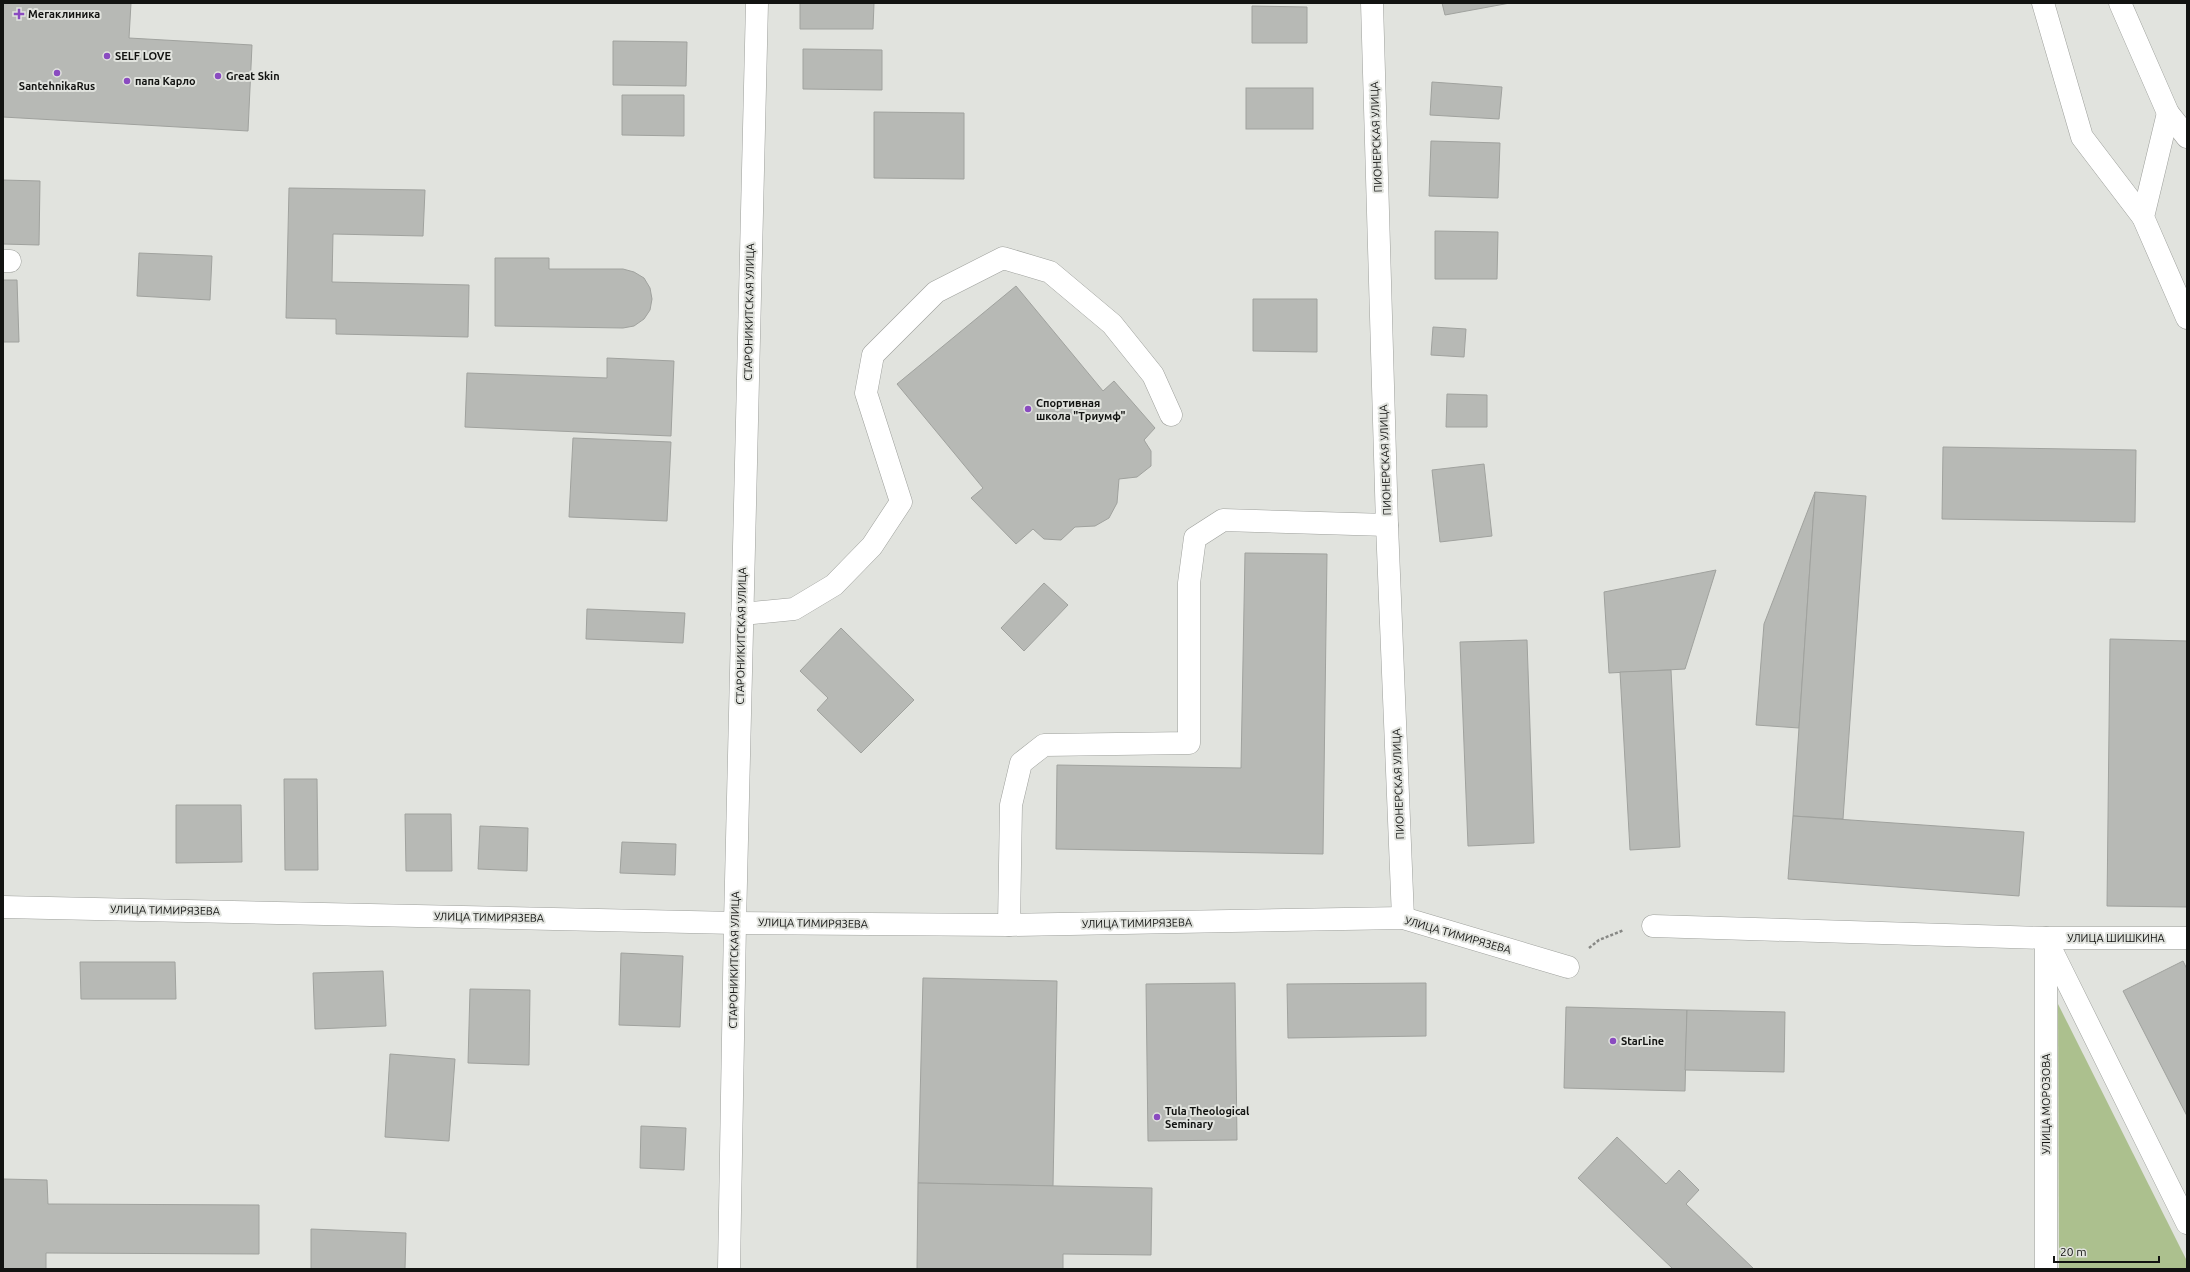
<svg xmlns="http://www.w3.org/2000/svg" width="2190" height="1272" font-family="Ubuntu,sans-serif">
	<rect width="100%" height="100%" fill="#e1e3de"/>
	<polygon fill="#acc08e" points="2058,1004 2187,1261 2187,1269 2059,1269"/>
	<g fill="#b7b9b5" stroke="#a0a29e">
		<polygon points="3,3 131,3 129,38 252,45 248,131 3,117"/>
		<polygon points="800,3 874,3 873,29 800,29"/>
		<polygon points="1442,3 1510,3 1445,15"/>
		<polygon points="1252,6 1307,7 1307,43 1252,43"/>
		<polygon points="613,41 687,42 686,86 613,85"/>
		<polygon points="803,49 882,50 882,90 803,89"/>
		<polygon points="1432,82 1502,87 1499,119 1430,115"/>
		<rect x="1246" y="88" width="67" height="41"/>
		<polygon points="622,95 684,95 684,136 622,135"/>
		<polygon points="874,112 964,113 964,179 874,178"/>
		<polygon points="1431,141 1500,143 1498,198 1429,196"/>
		<polygon points="3,180 40,181 39,245 3,244"/>
		<polygon points="289,188 425,190 423,236 333,234 332,282 469,285 468,337 336,334 336,319 286,318"/>
		<polygon points="1435,231 1498,232 1497,279 1435,279"/>
		<polygon points="139,253 212,256 210,300 137,296"/>
		<polygon points="495,258 549,258 549,269 623,269 634,272 644,278 650,288 652,299 650,310 644,319 634,326 623,328 495,326"/>
		<polygon points="3,280 17,280 19,342 3,342"/>
		<polygon points="1016,286 1103,391 1114,381 1155,428 1144,440 1151,451 1151,466 1137,477 1119,479 1117,503 1109,518 1095,526 1075,527 1061,540 1044,539 1033,529 1016,544 971,498 983,488 897,384"/>
		<polygon points="1253,299 1317,299 1317,352 1253,351"/>
		<polygon points="1433,327 1466,329 1464,357 1431,355"/>
		<polygon points="607,358 674,361 671,436 465,427 467,373 607,378"/>
		<polygon points="1447,394 1487,395 1487,427 1446,427"/>
		<polygon points="573,438 671,442 667,521 569,517"/>
		<polygon points="1943,447 2136,450 2135,522 1942,519"/>
		<polygon points="1484,464 1492,536 1440,542 1432,470"/>
		<polygon points="1815,492 1799,728 1756,725 1764,624"/>
		<polygon points="1815,492 1866,496 1843,819 1793,816"/>
		<polygon points="1245,553 1327,554 1323,854 1056,849 1057,765 1241,768"/>
		<polygon points="1716,570 1685,669 1609,673 1604,592"/>
		<polygon points="1044,583 1068,605 1024,651 1001,628"/>
		<polygon points="587,609 685,613 683,643 586,639"/>
		<polygon points="841,628 914,700 861,753 817,710 828,698 800,671"/>
		<polygon points="2110,639 2187,641 2187,907 2107,906"/>
		<polygon points="1527,640 1534,843 1468,846 1460,642"/>
		<polygon points="1671,670 1680,847 1630,850 1620,672"/>
		<polygon points="284,779 317,779 318,870 285,870"/>
		<polygon points="176,805 241,805 242,862 176,863"/>
		<polygon points="405,814 451,814 452,871 406,871"/>
		<polygon points="1793,816 2024,832 2019,896 1788,879"/>
		<polygon points="480,826 528,828 527,871 478,869"/>
		<polygon points="622,842 676,844 675,875 620,873"/>
		<polygon points="621,953 683,956 680,1027 619,1025"/>
		<polygon points="2183,961 2187,969 2187,1116 2123,991"/>
		<polygon points="80,962 175,962 176,999 81,999"/>
		<polygon points="383,971 386,1026 315,1029 313,973"/>
		<polygon points="923,978 1057,981 1053,1186 918,1183"/>
		<polygon points="1235,983 1237,1140 1148,1141 1146,984"/>
		<polygon points="1426,983 1426,1036 1288,1038 1287,984"/>
		<polygon points="470,989 530,990 529,1065 468,1063"/>
		<polygon points="1566,1007 1687,1010 1685,1091 1564,1088"/>
		<polygon points="1687,1010 1785,1012 1784,1072 1685,1070"/>
		<polygon points="390,1054 455,1059 449,1141 385,1137"/>
		<polygon points="641,1126 686,1128 684,1170 640,1168"/>
		<polygon points="1617,1137 1666,1184 1679,1170 1699,1190 1686,1204 1754,1269 1673,1269 1578,1178"/>
		<polygon points="3,1179 47,1180 48,1204 259,1205 259,1254 46,1253 46,1269 3,1269"/>
		<polygon points="918,1183 1152,1188 1151,1255 1063,1254 1063,1269 917,1269"/>
		<polygon points="311,1229 406,1233 405,1269 311,1269"/>
	</g>
	<g fill="none" stroke-linecap="round" stroke-linejoin="round">
		<g stroke="#9ea09c" stroke-width="23">
			<g id="minor">
				<polyline points="1372,3 1387,525 1403,918"/>
				<polyline points="2043,3 2082,137 2143,217"/>
				<polyline points="2120,3 2168,113 2187,137"/>
				<polyline points="2168,113 2143,217 2187,318"/>
				<polyline points="3,261 10,261"/>
				<polyline points="742,614 794,609 834,585 872,546 901,502 866,393 873,355 936,292 1003,258 1050,272 1112,324 1153,375 1171,415"/>
				<polyline points="3,907 735,923 1009,925 1403,918 1568,967"/>
				<polyline points="1009,925 1011,805 1021,763 1044,745 1189,743 1189,583 1195,538 1223,520 1387,525"/>
				<polyline points="1653,926 2046,938 2187,938"/>
				<polyline points="2048,943 2187,1223"/>
				<polyline points="2046,1269 2046,938"/>
			</g>
		</g>
		<g stroke="#9ea09c" stroke-width="23">
			<polyline id="major" points="729,1269 735,923 757,3"/>
		</g>
		<polyline stroke="#878885" stroke-width="2.5" stroke-dasharray="3 2" stroke-linecap="butt" points="1589,948 1599,940 1624,930"/>
		<use href="#minor" stroke="#fff" stroke-width="22"/>
		<use href="#major" stroke="#fff" stroke-width="22"/>
	</g>
	<g fill="#8a4bc0" stroke="#e1e3de" stroke-width="1.5">
		<path d="M17 8h4v4h4v4h-4v4h-4v-4h-4v-4h4z"/>
		<circle cx="107" cy="56" r="4"/>
		<circle cx="57" cy="73" r="4"/>
		<circle cx="218" cy="76" r="4"/>
		<circle cx="127" cy="81" r="4"/>
		<circle cx="1028" cy="409" r="4"/>
		<circle cx="1613" cy="1041" r="4"/>
		<circle cx="1157" cy="1117" r="4"/>
	</g>
	<g text-anchor="middle" dominant-baseline="central" stroke-width="4" stroke-linejoin="round" paint-order="stroke">
		<g font-size="11" font-weight="bold" fill="#121311" stroke="#e1e3de" text-anchor="start">
			<text x="28" y="14">Мегаклиника</text>
			<text x="115" y="56">SELF LOVE</text>
			<text x="226" y="76">Great Skin</text>
			<text x="135" y="81">папа Карло</text>
			<text x="57" y="86" text-anchor="middle">SantehnikaRus</text>
			<text x="1036" y="403">Спортивная<tspan x="1036" dy="13">школа "Триумф"</tspan></text>
			<text x="1621" y="1041">StarLine</text>
			<text x="1165" y="1111">Tula Theological<tspan x="1165" dy="13">Seminary</tspan></text>
		</g>
		<g font-size="11" fill="#121311" stroke="#e1e3de">
			<text transform="translate(1376 137) rotate(-92)">ПИОНЕРСКАЯ УЛИЦА</text>
			<text transform="translate(749 312) rotate(-89)">СТАРОНИКИТСКАЯ УЛИЦА</text>
			<text transform="translate(1385 460) rotate(-92)">ПИОНЕРСКАЯ УЛИЦА</text>
			<text transform="translate(741 636) rotate(-89)">СТАРОНИКИТСКАЯ УЛИЦА</text>
			<text transform="translate(1398 784) rotate(-92)">ПИОНЕРСКАЯ УЛИЦА</text>
			<text transform="translate(165 910) rotate(1)">УЛИЦА ТИМИРЯЗЕВА</text>
			<text transform="translate(489 917) rotate(1)">УЛИЦА ТИМИРЯЗЕВА</text>
			<text transform="translate(813 923) rotate(1)">УЛИЦА ТИМИРЯЗЕВА</text>
			<text transform="translate(1137 923) rotate(-1)">УЛИЦА ТИМИРЯЗЕВА</text>
			<text transform="translate(1458 935) rotate(16)">УЛИЦА ТИМИРЯЗЕВА</text>
			<text x="2116" y="938">УЛИЦА ШИШКИНА</text>
			<text transform="translate(734 960) rotate(-89)">СТАРОНИКИТСКАЯ УЛИЦА</text>
			<text transform="translate(2046 1104) rotate(-90)">УЛИЦА МОРОЗОВА</text>
		</g>
	</g>
	<rect width="2190" height="1272" fill="none" stroke="#121311" stroke-width="8"/>
	<path d="M2054 1256v6h105v-6" fill="none" stroke="#121311" stroke-width="2"/>
	<text x="2060" y="1256" font-size="12" fill="#121311" stroke="#e1e3de" stroke-width="3" paint-order="stroke">20 m</text>
</svg>
